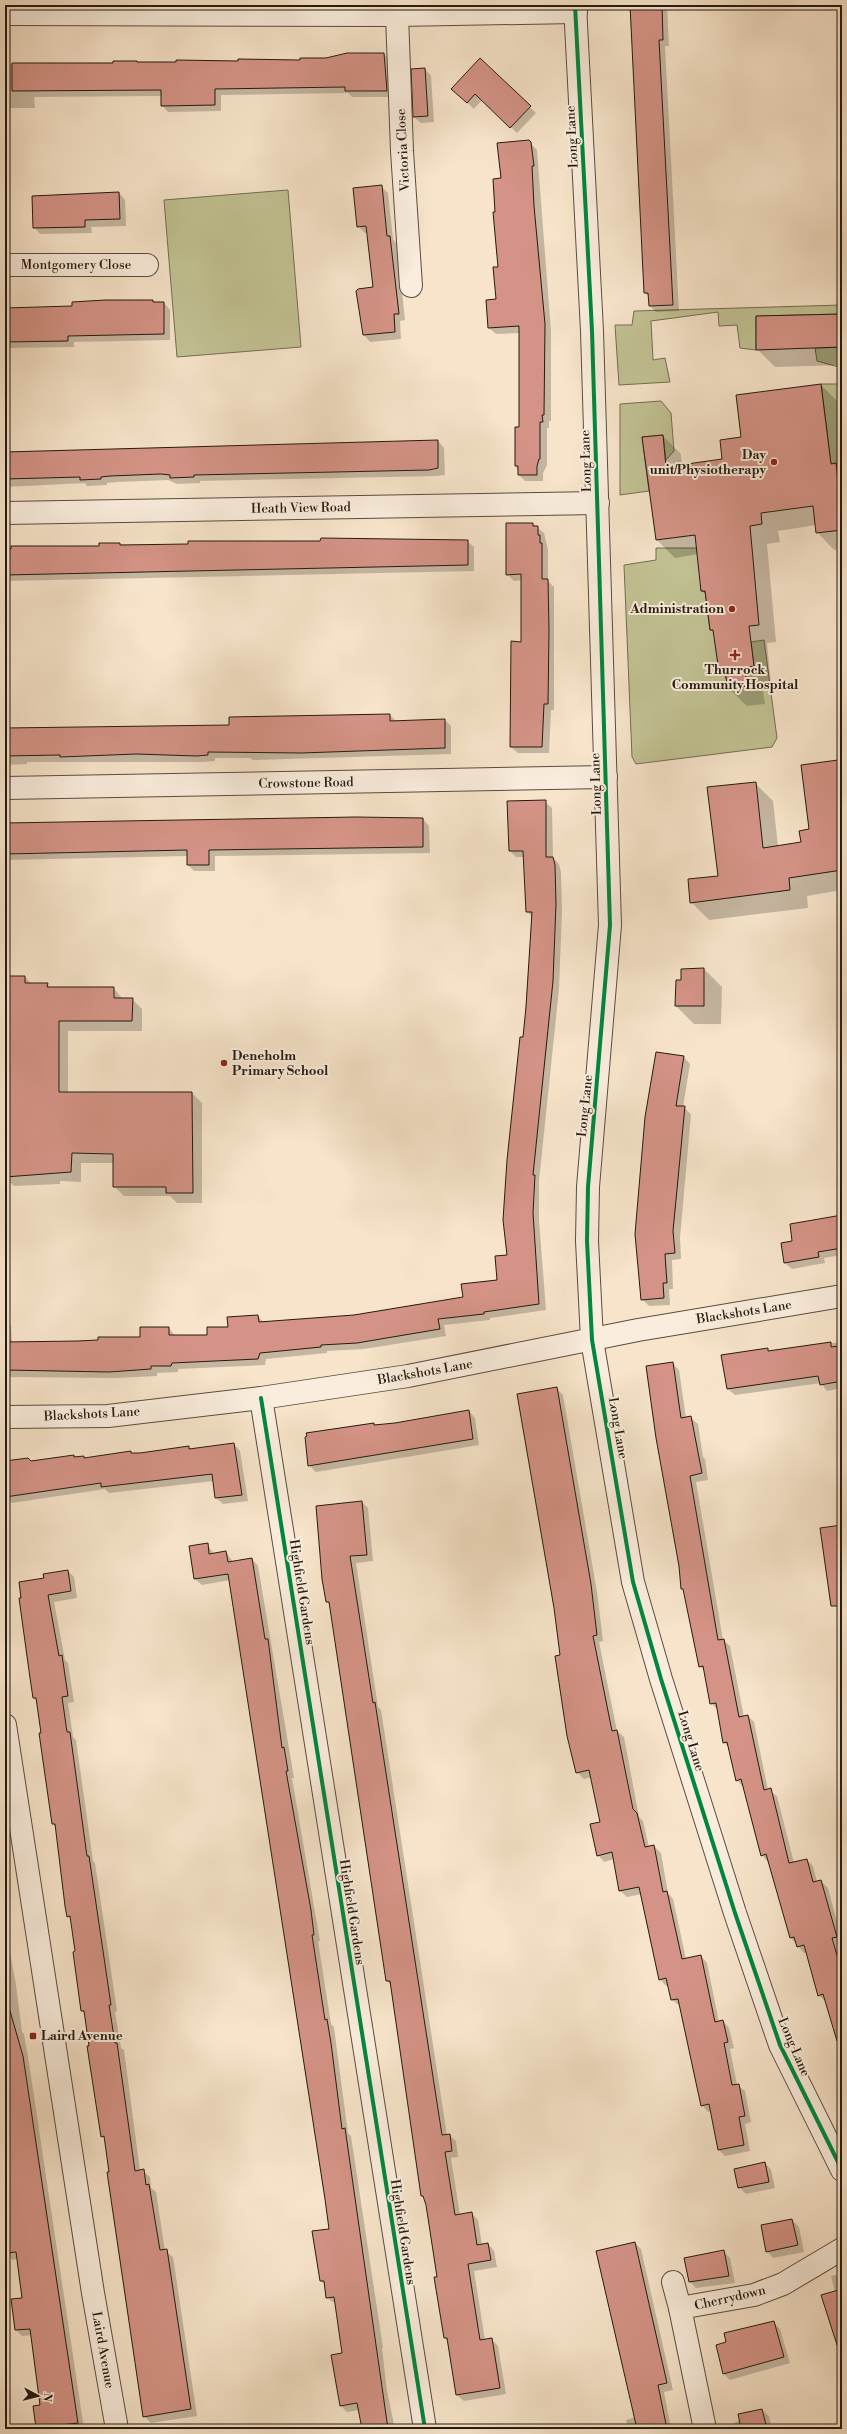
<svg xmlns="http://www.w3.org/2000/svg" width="847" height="2434" font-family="'Libre Bodoni',serif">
	<rect width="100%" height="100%" fill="#f7e4ca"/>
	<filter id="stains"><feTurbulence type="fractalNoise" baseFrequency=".005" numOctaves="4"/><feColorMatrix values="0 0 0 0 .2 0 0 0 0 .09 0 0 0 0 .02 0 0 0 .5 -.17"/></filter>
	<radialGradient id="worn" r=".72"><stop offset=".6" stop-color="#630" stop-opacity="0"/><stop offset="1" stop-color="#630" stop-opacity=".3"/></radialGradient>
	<g fill="#c2c293" stroke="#736e52">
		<polygon points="288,190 301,347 177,357 164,200"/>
		<polygon points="842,305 842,314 756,316 756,350 740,348 737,325 719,326 718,312 651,321 653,360 665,358 670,382 619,385 615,325 632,325 634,311"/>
		<polygon points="842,347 842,368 817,361 815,348"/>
		<polygon points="821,384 842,384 842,466 837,466 836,463 831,464"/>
		<polygon points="661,401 671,413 674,451 666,460 663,435 642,437 649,491 620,495 620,404"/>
		<polygon points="656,548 701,548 701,591 705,591 710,630 717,629 716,647 719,672 725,672 728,689 747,686 745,668 754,666 751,642 764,640 777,738 772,747 636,764 632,757 624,565 656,560"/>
	</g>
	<g fill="#0003">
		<polygon points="632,5 667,5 669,46 665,46 679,311 656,312 650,306 650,297 645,293 633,61"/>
		<polygon points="384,54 390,60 393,97 352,97 348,93 221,95 221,111 168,112 162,105 162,96 34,97 35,108 5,108 5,64 301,61"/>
		<polygon points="480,59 536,113 517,133 482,100 474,109 453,89"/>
		<polygon points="425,69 431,76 434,122 421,123 414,117"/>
		<polygon points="528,141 537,150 551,331 551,421 549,421 549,428 547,428 547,465 543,473 543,481 525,481 519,475 516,466 520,428 520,333 496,334 489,328 497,300 499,268 496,213 502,179"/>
		<polygon points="381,186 388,193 393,239 397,244 405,320 400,321 401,339 370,342 364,335 357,291 374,288 368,232 365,233 358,226"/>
		<polygon points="119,193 125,200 126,226 91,227 92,233 40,234 34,227"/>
		<polygon points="153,301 155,303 164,303 170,310 170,340 74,342 74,347 5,348 5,309 73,307"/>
		<polygon points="842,315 842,365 775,367 757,349"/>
		<polygon points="821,385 839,403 842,429 842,549 834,550 817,532 816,525 778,531 780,542 767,544 776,642 767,643 771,684 762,685 765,704 747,706 729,689 727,679 720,672 715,633 711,630 707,596 702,591 698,554 675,558 657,540 644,438 663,436 681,454 682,466 723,460 742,438"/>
		<polygon points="438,441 444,448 445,475 436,476 200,481 200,483 177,484 168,480 117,482 107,483 107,485 87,486 85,483 5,487 5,452"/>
		<polygon points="533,524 544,533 548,550 548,581 554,587 554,710 551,710 549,753 518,753 511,747 522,643 522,580 514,581 507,574"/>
		<polygon points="467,541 474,547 474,571 5,581 5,549 100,547 100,544 189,546"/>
		<polygon points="390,715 397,722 445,720 451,726 451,754 252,760 251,758 215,758 215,761 204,762 27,762 27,764 5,765 5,730 230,726 230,718"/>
		<polygon points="838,761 842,766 842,890 807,896 808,908 709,920 691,902 719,877 755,783 773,801 778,846 802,843 811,830"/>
		<polygon points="545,802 552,808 553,858 559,864 561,872 562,911 559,989 539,1181 539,1220 546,1310 490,1318 490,1320 444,1325 446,1336 364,1349 327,1351 327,1353 266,1359 265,1365 178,1369 178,1372 157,1373 157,1376 116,1378 5,1377 5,1320 11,1326 12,1343 78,1342 141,1338 169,1328 175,1336 208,1336 258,1316 264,1323 355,1316 464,1298 498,1280 508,1256 532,917 527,911 525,857 516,857 510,851"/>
		<polygon points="423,819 429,826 430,853 215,856 215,871 194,871 188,865 188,856 5,860 5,827"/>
		<polygon points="704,969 722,987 721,1024 694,1024 676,1006 682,981"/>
		<polygon points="5,977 25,977 32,984 47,984 51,988 113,988 123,999 132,999 142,1009 142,1031 68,1031 68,1093 192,1093 202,1103 202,1203 177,1203 170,1196 124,1196 114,1186 114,1163 81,1163 81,1182 60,1181 60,1184 14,1186 5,1178"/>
		<polygon points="684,1057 690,1064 683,1107 691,1114 680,1238 681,1259 672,1260 673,1289 669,1289 670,1305 649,1306 642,1299"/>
		<polygon points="842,1216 842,1255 824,1258 825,1263 792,1269 785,1263 794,1242"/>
		<polygon points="842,1342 842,1388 827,1391 821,1383 735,1395 728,1389 723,1356"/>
		<polygon points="672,1363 679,1370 686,1418 691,1418 698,1424 703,1457 705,1459 708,1480 696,1482 723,1640 730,1646 744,1717 748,1716 754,1722 768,1790 777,1796 794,1863 807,1860 813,1866 817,1882 821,1881 828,1888 842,1941 838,1944 842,1958 842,2055 826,2002 819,1995 807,1953 804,1953 791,1938 768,1862 762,1855 743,1787 737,1780 729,1748 724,1742 718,1710 711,1703 705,1671 700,1666 685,1592 682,1589 662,1460"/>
		<polygon points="556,1388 563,1395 597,1592 603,1641 599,1642 617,1731 624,1737 639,1817 643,1821 649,1847 654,1846 661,1853 668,1893 673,1899 686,1959 701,1956 707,1963 719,2022 723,2021 729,2028 734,2048 730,2049 737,2085 745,2091 751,2122 745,2124 750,2151 725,2156 718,2149 711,2111 708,2112 702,2105 680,2006 672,2000 669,1985 666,1986 660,1979 642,1894 627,1897 620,1891 614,1859 604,1862 598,1855 602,1822 592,1777 584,1779 577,1772 561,1656"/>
		<polygon points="469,1411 475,1418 479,1445 316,1472 309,1465 373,1424 375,1426"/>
		<polygon points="234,1444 240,1451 248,1501 223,1504 216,1498 214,1481 109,1493 105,1489 12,1503 5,1496 5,1462 31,1462 73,1456 85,1459 131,1452 132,1454 188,1447 191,1450"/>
		<polygon points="842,1493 842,1501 839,1494"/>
		<polygon points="362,1502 368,1508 373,1561 356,1563 378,1707 381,1710 447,2135 449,2135 456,2141 458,2157 451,2158 460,2215 471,2213 478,2220 482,2245 488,2244 494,2251 497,2267 474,2271 485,2340 491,2339 498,2346 506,2394 464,2401 457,2395 449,2342 445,2338 438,2278 426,2200 422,2196 391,1985 387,1981 330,1605 327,1602"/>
		<polygon points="207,1544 214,1554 226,1552 233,1562 252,1559 258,1566 294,1778 292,1778 320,1941 318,1941 331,2024 334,2027 337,2051 348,2133 351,2136 383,2348 382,2348 387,2391 395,2429 363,2429 360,2410 347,2412 340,2405 344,2354 336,2304 327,2298 325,2285 321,2281 330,2229 230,1580 202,1585 195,1579"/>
		<polygon points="68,1571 74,1577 77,1598 54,1602 65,1660 68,1663 74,1702 68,1703 73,1737 76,1740 93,1861 95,1863 117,2011 115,2012 121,2048 124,2050 140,2171 143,2171 150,2177 151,2188 156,2192 165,2251 173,2257 197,2416 151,2423 144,2416 105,2140 102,2136 85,2014 82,2011 76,1952 71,1919 68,1916 56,1827 53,1824 37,1701 34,1698 45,1579"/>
		<polygon points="5,1924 16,1985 22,2032 24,2034 29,2063 84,2429 37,2428 35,2407 41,2406 32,2335 22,2336 16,2330 24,2299 18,2259 12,2260 5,2251 5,2157 9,2157 5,2125"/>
		<polygon points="765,2163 771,2170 775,2188 746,2194 739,2187"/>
		<polygon points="792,2220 799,2227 804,2252 773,2258 767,2251"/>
		<polygon points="635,2243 641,2249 673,2390 664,2392 671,2429 628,2429 626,2420 636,2417"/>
		<polygon points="723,2251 730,2258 735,2283 696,2288 690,2282"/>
		<polygon points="842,2273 842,2340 835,2292 831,2276"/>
		<polygon points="773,2322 780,2329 790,2363 730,2380 724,2374 717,2346"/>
		<polygon points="762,2410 769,2416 772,2429 736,2429 734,2423"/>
		<polygon points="498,2425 502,2429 477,2429"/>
	</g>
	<g fill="#d49386" stroke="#241b10">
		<polygon points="630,5 662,5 663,40 659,40 673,305 649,306 648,293 644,293"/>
		<polygon points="347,53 384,53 387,91 345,91 345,87 215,89 215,105 161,106 161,90 12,91 12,63 113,63 113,61 137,61 137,62 176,62 176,60 238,61 238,59 300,60 300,58 326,58"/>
		<polygon points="480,58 531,106 510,128 475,94 467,103 451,89"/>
		<polygon points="425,68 428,116 413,117 411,69"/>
		<polygon points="529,140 531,142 534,166 532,166 534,206 545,324 544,415 542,415 543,422 540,422 540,459 539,459 537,466 537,475 518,475 518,466 515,466 515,427 519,427 519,326 488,328 486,300 496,299 493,267 498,267 493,212 495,212 493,179 501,178 497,143"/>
		<polygon points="382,185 387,236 390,236 399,314 394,314 395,332 363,335 356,291 358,289 373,287 366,226 357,227 353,188"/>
		<polygon points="119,192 120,219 85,220 85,227 33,228 32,196"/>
		<polygon points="105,300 153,300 153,302 164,302 164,334 68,336 68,341 5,342 5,308 72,306 72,302"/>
		<polygon points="842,314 842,347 756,350 756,316"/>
		<polygon points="821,384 831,464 836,463 840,496 842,495 842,530 816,533 813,506 761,513 762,524 750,526 759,625 749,626 754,666 745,668 747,686 728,689 725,672 719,672 713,630 710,630 705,591 701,591 695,535 656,540 642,437 663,435 666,467 722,459 720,440 741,437 736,395"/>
		<polygon points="438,440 438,468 429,470 194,475 194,477 170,478 170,475 161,474 110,476 101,477 101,479 80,480 80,477 5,479 5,452"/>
		<polygon points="506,523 533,523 533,526 538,526 538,535 540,535 540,543 542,543 542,579 548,579 549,631 548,704 544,704 542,747 510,747 511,641 521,642 521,574 506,575"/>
		<polygon points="321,538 468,540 468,565 5,575 5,549 11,549 11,546 99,546 99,543 120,543 120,545 188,544 188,541 320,541"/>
		<polygon points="390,714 390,721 445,719 445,748 301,753 208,752 208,755 197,756 136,754 60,757 60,755 5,756 5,728 229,725 229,717"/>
		<polygon points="838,760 842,793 842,870 789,878 790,890 690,903 688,879 718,876 707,787 756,782 763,848 801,842 799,831 809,829 801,765"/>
		<polygon points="546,800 546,857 553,857 555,865 556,904 553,981 533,1175 535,1175 533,1213 539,1304 484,1312 484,1314 438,1319 440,1329 357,1343 321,1345 321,1347 260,1353 258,1359 172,1363 171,1366 151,1366 151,1369 109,1372 5,1370 5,1342 78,1341 98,1340 98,1337 140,1337 140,1327 169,1327 169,1335 207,1335 207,1327 228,1327 227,1317 258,1315 259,1322 354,1315 463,1297 461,1284 497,1280 495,1256 507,1255 503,1220 507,1160 520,1037 523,1037 526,1007 532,912 526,912 523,851 509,851 507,801"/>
		<polygon points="356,817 423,818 423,847 209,850 209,865 187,865 187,850 5,854 5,823"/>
		<polygon points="704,968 704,1006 675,1006 676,980 681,980 681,969"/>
		<polygon points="5,976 25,976 25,983 48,983 47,987 114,987 114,998 133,998 132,1021 59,1021 59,1092 192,1092 193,1193 166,1193 166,1187 113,1187 113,1154 72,1153 71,1172 5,1177"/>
		<polygon points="656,1052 684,1056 676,1106 685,1106 673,1231 675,1253 665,1254 667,1283 663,1283 664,1298 641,1300 635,1234 645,1117"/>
		<polygon points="842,1215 842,1248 818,1252 819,1257 784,1263 781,1243 792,1241 790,1224"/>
		<polygon points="831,1342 831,1347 840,1346 842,1381 820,1385 818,1376 727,1389 721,1355 768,1348 768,1351"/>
		<polygon points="673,1362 681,1418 691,1416 702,1473 690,1476 718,1640 724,1639 739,1717 748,1715 764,1790 771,1788 789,1863 807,1859 813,1882 821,1880 837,1937 832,1938 842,1973 842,2041 837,2041 823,1994 818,1996 804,1945 797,1947 794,1937 790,1938 766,1854 761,1856 741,1779 736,1781 727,1742 723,1743 716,1703 710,1704 703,1666 699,1667 683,1589 681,1589 679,1566 656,1438 646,1366"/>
		<polygon points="557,1387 591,1584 597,1635 593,1636 612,1731 617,1730 633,1809 637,1813 645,1847 654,1845 663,1892 667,1891 682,1959 701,1955 715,2022 723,2020 728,2042 724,2043 732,2085 739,2084 745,2116 739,2117 744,2145 718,2150 709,2104 701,2106 678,1999 671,2000 666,1978 659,1980 639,1887 619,1891 612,1852 597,1856 590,1824 600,1822 589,1770 576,1773 567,1736 555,1656 560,1655 554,1608 517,1394"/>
		<polygon points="469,1410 473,1439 308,1466 305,1437 307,1436 306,1433 374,1423 374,1425 395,1423"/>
		<polygon points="234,1443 242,1495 215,1498 212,1474 101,1487 101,1483 5,1497 5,1461 28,1458 31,1461 74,1455 74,1457 84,1456 84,1458 131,1451 131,1453 140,1453 189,1446 189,1449"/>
		<polygon points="362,1501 367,1555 350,1556 373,1703 375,1702 442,2135 450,2134 452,2151 445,2152 455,2215 472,2212 477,2245 488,2243 491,2260 468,2264 480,2340 492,2338 500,2388 456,2395 447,2338 444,2338 434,2277 437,2277 426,2205 423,2196 421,2196 390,1981 386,1981 329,1602 326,1602 322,1579 316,1506"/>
		<polygon points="842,1525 842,1606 831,1606 820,1528"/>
		<polygon points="208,1543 209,1554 226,1551 228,1562 252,1558 265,1639 268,1639 282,1748 284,1747 288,1771 286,1771 311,1910 314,1935 312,1935 325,2020 327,2019 331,2043 342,2129 345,2128 388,2429 362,2429 357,2403 340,2406 331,2355 342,2353 334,2297 326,2298 324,2281 320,2281 312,2231 329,2229 325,2199 228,1574 194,1579 189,1546"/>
		<polygon points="68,1570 71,1591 48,1595 59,1656 62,1655 68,1696 62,1697 67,1732 70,1732 87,1856 89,1856 111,2005 109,2005 115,2043 117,2043 135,2171 144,2169 146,2185 149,2184 160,2250 167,2249 191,2409 143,2417 107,2172 109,2172 104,2136 101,2137 87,2046 89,2046 84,2011 81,2011 73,1952 75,1951 70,1916 67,1917 65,1906 55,1824 52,1824 39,1733 41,1733 36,1698 33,1698 30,1678 19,1598 21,1598 19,1582 44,1578 43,1574"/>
		<polygon points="10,2011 23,2056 78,2423 36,2428 33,2406 40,2405 30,2329 15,2330 11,2299 22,2298 16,2252 5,2253 5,2156 8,2156 5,2132 5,2012"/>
		<polygon points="765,2162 769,2182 738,2188 734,2169"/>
		<polygon points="792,2219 798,2245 766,2252 761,2225"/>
		<polygon points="635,2242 667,2383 658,2385 667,2429 637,2429 596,2251"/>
		<polygon points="724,2250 729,2276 689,2282 684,2258"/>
		<polygon points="842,2289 842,2348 838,2348 821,2295"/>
		<polygon points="774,2321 784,2357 723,2374 716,2345 726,2342 724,2333"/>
		<polygon points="762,2409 767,2429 741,2429 738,2414"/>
	</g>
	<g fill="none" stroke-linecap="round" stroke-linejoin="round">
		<g stroke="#594d3e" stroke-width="24">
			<g id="minor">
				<polyline points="575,5 592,331 610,925 588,1187 587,1241 592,1340 633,1582 661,1679 735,1913 780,2045 842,2170"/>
				<polyline points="5,14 397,15 576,12"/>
				<polyline points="397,15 402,151 411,286"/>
				<polyline points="5,265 147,265"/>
				<polyline points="5,513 598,503"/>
				<polyline points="5,788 606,777"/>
				<polyline points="261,1398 425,2429"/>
				<polyline points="5,1417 108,1416 261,1398 408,1376 638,1330 842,1296"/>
				<polyline points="5,1725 93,2293 117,2429"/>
				<polyline points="673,2282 680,2308"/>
				<polyline points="705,2429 680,2308 754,2295 783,2284 842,2249"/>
			</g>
		</g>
		<use href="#minor" stroke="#faeddd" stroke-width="22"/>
		<g stroke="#faeddd" stroke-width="6">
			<g id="cycleway">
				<polyline points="575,5 592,331 610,925 588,1187 587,1241 592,1340 633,1582 661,1679 735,1913 780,2045 842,2170"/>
				<polyline points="261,1398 425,2429"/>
			</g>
		</g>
		<use href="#cycleway" stroke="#00873e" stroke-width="4"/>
	</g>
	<g fill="#8f2418" stroke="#faeddd" stroke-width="1.5">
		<circle cx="774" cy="462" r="4"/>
		<circle cx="732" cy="609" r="4"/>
		<path d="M733 649h4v4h4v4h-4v4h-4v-4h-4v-4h4z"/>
		<circle cx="224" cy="1063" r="4"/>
		<rect x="29" y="2032" width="8" height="8" rx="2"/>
	</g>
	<g text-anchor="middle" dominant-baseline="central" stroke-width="4" stroke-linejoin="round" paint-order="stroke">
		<g font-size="13" fill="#241b10" stroke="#faeddd">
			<text transform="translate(572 137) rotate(-93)">Long Lane</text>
			<text transform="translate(403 150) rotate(-93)">Victoria Close</text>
			<text x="76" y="265">Montgomery Close</text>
			<text transform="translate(586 461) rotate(-92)">Long Lane</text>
			<text transform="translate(301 508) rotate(-1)">Heath View Road</text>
			<text transform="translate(306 783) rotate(-1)">Crowstone Road</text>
			<text transform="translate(596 784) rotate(-92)">Long Lane</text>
			<text transform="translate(585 1106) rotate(-84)">Long Lane</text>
			<text transform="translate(744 1312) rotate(-9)">Blackshots Lane</text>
			<text transform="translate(425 1372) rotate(-10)">Blackshots Lane</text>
			<text transform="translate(92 1414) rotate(-3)">Blackshots Lane</text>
			<text transform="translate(618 1428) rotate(80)">Long Lane</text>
			<text transform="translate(302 1592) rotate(81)">Highfield Gardens</text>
			<text transform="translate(691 1741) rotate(73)">Long Lane</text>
			<text transform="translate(352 1912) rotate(81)">Highfield Gardens</text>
			<text transform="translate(794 2047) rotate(67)">Long Lane</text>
			<text transform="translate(403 2232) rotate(81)">Highfield Gardens</text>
			<text transform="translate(730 2298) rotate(-13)">Cherrydown</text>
			<text transform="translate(103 2350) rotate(80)">Laird Avenue</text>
		</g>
		<g font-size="13" font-weight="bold" fill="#241b10" stroke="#faeddd" text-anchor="end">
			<text x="766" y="455">Day<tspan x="766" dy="15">unit/Physiotherapy</tspan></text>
			<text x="724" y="609">Administration</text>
			<text x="735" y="670" text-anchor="middle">Thurrock<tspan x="735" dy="15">Community Hospital</tspan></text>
			<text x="232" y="1056" text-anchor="start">Deneholm<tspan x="232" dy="15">Primary School</tspan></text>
			<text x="41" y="2036" text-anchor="start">Laird Avenue</text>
		</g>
	</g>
	<rect width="847" height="2434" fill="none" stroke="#f7e4ca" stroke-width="20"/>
	<rect x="6" y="6" width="835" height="2422" fill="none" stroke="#241b10" stroke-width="2"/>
	<rect x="10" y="10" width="827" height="2414" fill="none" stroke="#241b10"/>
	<g transform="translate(38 2396) rotate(97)" stroke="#faeddd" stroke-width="3" paint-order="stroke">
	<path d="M0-3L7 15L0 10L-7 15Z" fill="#241b10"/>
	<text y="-6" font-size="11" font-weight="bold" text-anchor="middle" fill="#241b10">N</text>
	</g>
	<rect width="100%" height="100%" filter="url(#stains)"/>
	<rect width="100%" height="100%" fill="url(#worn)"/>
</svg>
